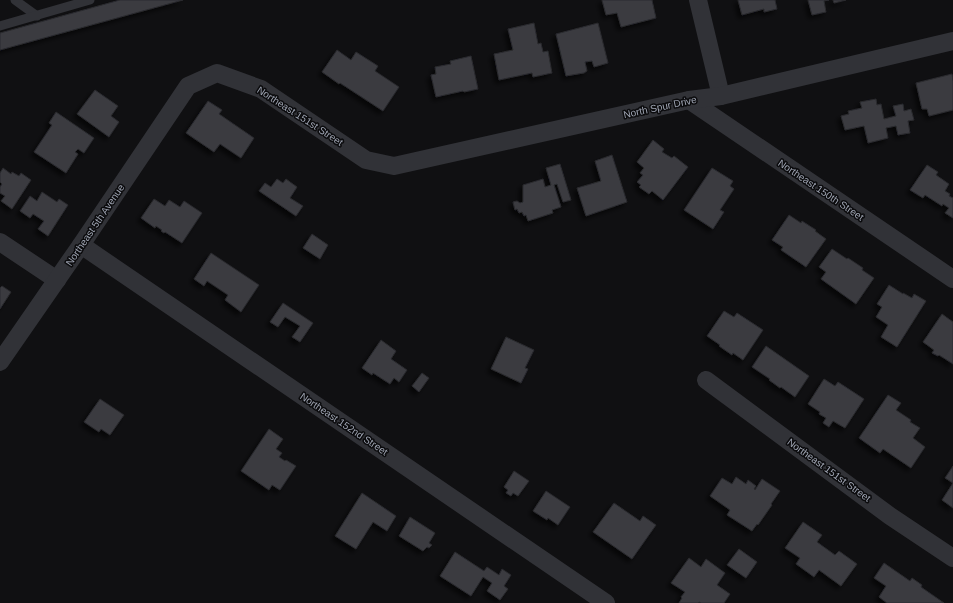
<svg xmlns="http://www.w3.org/2000/svg" width="953" height="603" font-family="Arial,sans-serif">
	<defs>
		<filter id="shadow"><feDropShadow dx="-3.5" dy="3.5" stdDeviation="2" flood-color="#0009"/></filter>
	</defs>
	<rect width="100%" height="100%" fill="#101012"/>
	<g fill="#3a3b40" stroke="#2a2a2e" filter="url(#shadow)">
		<polygon points="120,0 183,0 0,50 0,33"/>
		<polygon points="602,0 652,0 656,18 621,27 617,13 606,15"/>
		<polygon points="738,0 775,0 777,9 764,12 764,9 742,15"/>
		<polygon points="808,0 829,0 824,1 826,12 812,15"/>
		<polygon points="833,0 846,0 834,3"/>
		<polygon points="534,23 538,44 541,43 543,52 548,51 552,73 533,77 532,73 499,80 494,54 513,50 508,29"/>
		<polygon points="598,23 608,63 594,67 592,61 585,62 587,71 584,73 566,76 556,34"/>
		<polygon points="337,50 351,60 356,52 378,66 375,71 399,87 383,111 340,83 339,84 322,72"/>
		<polygon points="471,56 478,89 464,92 463,91 436,97 431,75 436,74 435,67 451,64 450,61"/>
		<polygon points="952,74 953,81 953,110 929,116 927,109 922,109 916,83"/>
		<polygon points="95,90 118,106 111,116 119,122 109,137 77,114"/>
		<polygon points="876,99 877,105 881,104 884,119 896,116 893,106 903,104 904,111 911,109 914,120 908,121 910,133 898,135 896,126 886,128 888,138 868,143 864,126 845,130 841,116 849,114 848,111 862,108 860,102"/>
		<polygon points="208,101 222,110 219,114 254,138 241,158 220,144 214,152 186,133"/>
		<polygon points="56,112 94,138 84,153 78,149 75,152 78,154 66,173 34,152 52,125 49,123"/>
		<polygon points="653,140 664,149 662,152 672,158 674,156 688,167 663,200 652,191 649,194 639,187 641,185 637,182 643,175 640,173 644,168 637,162"/>
		<polygon points="612,155 627,202 586,216 577,188 601,181 595,161"/>
		<polygon points="560,164 571,200 563,202 557,184 554,185 561,207 552,210 553,213 528,221 526,215 524,216 522,212 519,213 517,209 515,210 513,202 517,201 520,203 523,202 523,185 543,179 545,187 551,185 546,168"/>
		<polygon points="927,165 938,172 936,175 949,184 945,191 950,194 949,196 953,198 953,218 945,213 949,208 943,204 942,206 925,195 923,198 910,190"/>
		<polygon points="3,168 11,174 12,172 19,176 21,173 31,180 12,209 1,201 5,196 0,193 0,187 2,184 0,182 0,173"/>
		<polygon points="712,168 733,181 730,186 734,189 720,210 724,212 713,229 684,210"/>
		<polygon points="277,179 283,183 286,179 297,187 290,198 303,206 296,216 259,191 265,183 271,187"/>
		<polygon points="42,192 57,202 59,199 68,205 48,236 38,229 44,221 33,214 30,218 20,211 30,196 37,201"/>
		<polygon points="154,199 165,206 169,200 180,207 184,201 202,213 182,243 165,232 164,233 161,231 162,230 156,226 155,228 141,218"/>
		<polygon points="789,215 801,223 802,221 816,230 815,231 826,239 806,267 781,250 783,247 772,240"/>
		<polygon points="312,234 328,245 320,259 303,248"/>
		<polygon points="832,249 847,259 848,258 863,268 862,270 874,278 856,304 821,279 826,272 819,267"/>
		<polygon points="211,253 259,285 241,312 225,300 228,295 207,281 204,286 194,279"/>
		<polygon points="889,285 903,294 903,293 912,298 914,294 926,301 897,347 881,337 888,325 876,317 882,307 877,304"/>
		<polygon points="2,286 11,292 0,309 0,288"/>
		<polygon points="283,303 313,323 300,342 292,337 300,326 285,317 278,327 270,322"/>
		<polygon points="724,311 734,317 737,313 763,330 743,360 733,353 732,355 719,346 720,345 707,336"/>
		<polygon points="942,314 953,322 953,364 939,355 938,356 932,353 934,350 923,342"/>
		<polygon points="506,337 534,350 525,368 528,369 521,383 491,369"/>
		<polygon points="381,340 396,351 391,359 407,370 399,382 394,378 390,384 373,373 372,375 362,368"/>
		<polygon points="766,346 809,376 795,397 781,387 780,388 769,380 770,379 752,367"/>
		<polygon points="422,373 429,378 419,392 412,386"/>
		<polygon points="824,379 835,386 838,382 864,399 845,428 833,421 829,427 823,423 826,418 819,414 820,412 808,404"/>
		<polygon points="888,395 901,403 896,410 911,420 910,422 920,428 913,438 925,447 911,468 883,449 880,453 859,438"/>
		<polygon points="100,399 124,415 110,435 101,429 99,432 84,422"/>
		<polygon points="269,429 283,439 276,449 282,453 279,457 285,461 286,460 296,466 280,490 272,485 269,490 241,471"/>
		<polygon points="953,466 953,508 942,500 953,483 945,478"/>
		<polygon points="514,471 529,481 518,496 513,493 511,496 506,493 508,490 504,487"/>
		<polygon points="736,477 746,484 748,480 756,486 754,489 755,490 762,479 780,491 771,504 772,505 758,525 757,524 752,531 727,515 730,510 710,496 722,478 732,484"/>
		<polygon points="546,491 570,507 558,525 548,518 547,520 533,511"/>
		<polygon points="362,493 396,516 387,531 373,522 356,549 335,536"/>
		<polygon points="614,503 640,521 643,516 656,525 632,559 593,532"/>
		<polygon points="410,517 435,533 429,543 432,545 429,548 427,547 423,551 399,536"/>
		<polygon points="803,522 822,535 817,542 835,555 839,551 857,564 841,586 819,570 814,577 796,564 800,558 785,548"/>
		<polygon points="739,549 757,562 746,578 727,565"/>
		<polygon points="455,552 484,571 487,567 499,575 502,569 511,575 504,586 508,589 500,600 487,591 492,583 483,577 471,596 440,576"/>
		<polygon points="689,558 701,567 706,559 725,573 717,585 730,594 724,603 701,603 699,602 698,603 679,603 682,598 681,597 685,592 671,583"/>
		<polygon points="884,563 910,581 912,578 922,585 921,587 944,603 887,603 879,597 886,586 874,578"/>
	</g>
	<g fill="none" stroke-linecap="round" stroke-linejoin="round">
		<g stroke="#313237" stroke-width="9">
			<polyline points="15,0 37,16"/>
			<polyline points="0,26 90,0"/>
		</g>
		<g stroke="#313237" stroke-width="18">
			<polyline points="698,0 721,96"/>
			<polyline points="689,100 953,279"/>
			<polyline points="0,242 57,280"/>
			<polyline points="81,245 606,603"/>
			<polyline points="0,362 81,245 188,86 217,73 261,89 366,160 394,166 689,100 721,96 953,41"/>
			<polyline points="706,380 890,516 953,558"/>
		</g>
	</g>
	<g text-anchor="middle" dominant-baseline="central" stroke-width="3" stroke-linejoin="round" paint-order="stroke">
		<g font-size="10" fill="#a0a6b4" stroke="#0b0b0d">
			<text transform="translate(660 107) rotate(-12)">North Spur Drive</text>
			<text transform="translate(300 116) rotate(33)">Northeast 151st Street</text>
			<text transform="translate(821 190) rotate(34)">Northeast 150th Street</text>
			<text transform="translate(95 225) rotate(-56)">Northeast 5th Avenue</text>
			<text transform="translate(344 424) rotate(34)">Northeast 152nd Street</text>
			<text transform="translate(829 470) rotate(36)">Northeast 151st Street</text>
		</g>
	</g>
</svg>
